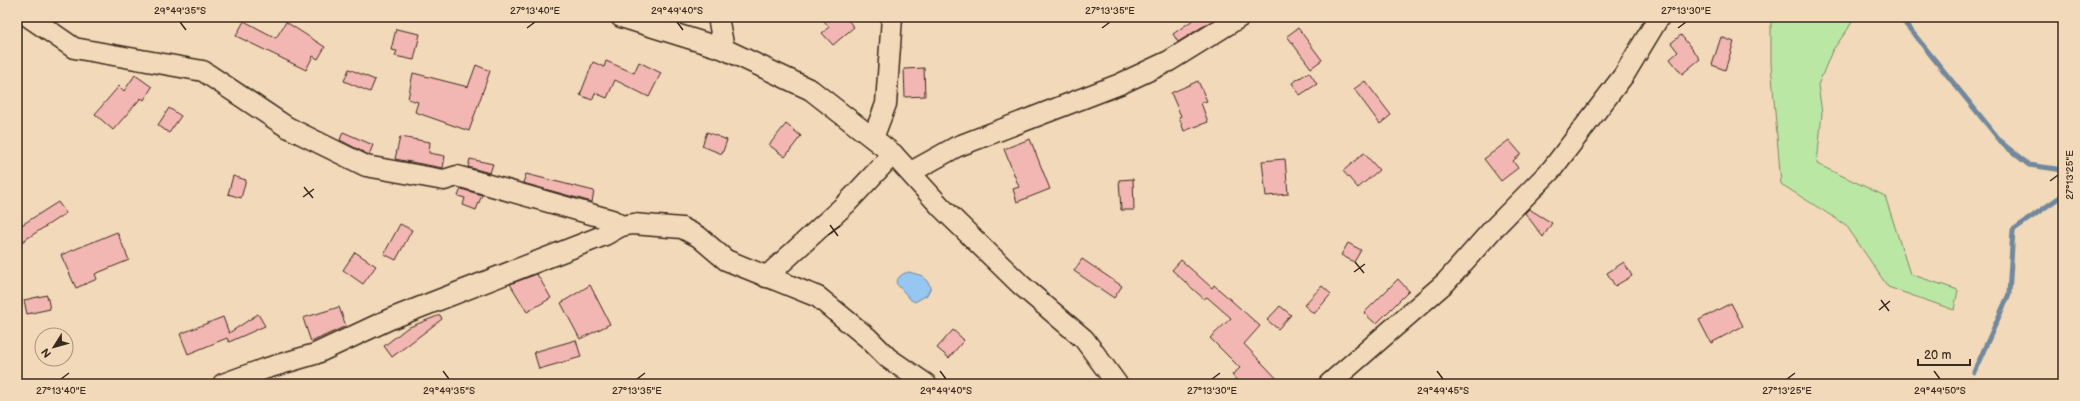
<svg xmlns="http://www.w3.org/2000/svg" width="2080" height="401" font-family="'Balsamiq Sans',sans-serif">
	<rect width="100%" height="100%" fill="#f2d9b9"/>
	<filter id="ink" filterUnits="userSpaceOnUse"><feTurbulence type="fractalNoise" baseFrequency=".025" numOctaves="2"/><feDisplacementMap in="SourceGraphic" scale="8" xChannelSelector="R" yChannelSelector="G"/><feConvolveMatrix kernelMatrix="1 2 1 2 8 2 1 2 1" color-interpolation-filters="sRGB"/></filter>
	<g filter="url(#ink)">
		<polygon fill="#bbe7a4" stroke="#7b8861" points="1771,17 1854,17 1848,29 1832,51 1818,85 1822,113 1817,164 1885,196 1910,274 1958,290 1954,310 1888,287 1846,225 1781,184 1771,64"/>
		<path fill="#95c7f2" stroke="#71889d" d="M909 272 923 276 931 287 927 295 915 302 911 300 896 283C899 276 901 274 909 272Z"/>
		<g fill="none" stroke-linecap="round" stroke-linejoin="round">
			<g stroke="#71889d" stroke-width="5">
				<polyline points="1900,17 2003,144 2029,165 2063,170"/>
				<polyline points="1974,372 2009,294 2013,230 2060,197 2063,197"/>
			</g>
		</g>
		<g fill="#f3b7b3" stroke="#3b2a1e">
			<polygon points="821,17 845,17 854,27 833,45 822,33 829,27"/>
			<polygon points="1197,17 1218,17 1178,42 1173,34"/>
			<polygon points="244,21 276,38 286,22 325,47 318,59 313,56 306,70 236,36"/>
			<polygon points="1298,28 1322,60 1311,68 1287,36"/>
			<polygon points="396,29 420,34 414,60 395,56 397,51 391,50"/>
			<polygon points="1681,35 1700,59 1682,74 1670,59 1678,52 1671,43"/>
			<polygon points="1721,37 1734,42 1725,70 1712,65"/>
			<polygon points="606,61 634,73 639,62 661,73 649,97 615,80 607,98 595,93 592,100 580,95 593,62 604,67"/>
			<polygon points="476,65 490,71 469,131 415,112 418,102 408,99 413,73 468,87"/>
			<polygon points="924,68 925,96 905,97 904,69"/>
			<polygon points="349,69 375,80 370,92 344,81"/>
			<polygon points="1309,72 1317,84 1300,95 1292,83"/>
			<polygon points="135,75 152,87 144,100 141,98 113,130 95,114 119,86 124,91"/>
			<polygon points="1198,81 1207,101 1201,103 1208,122 1184,131 1179,117 1181,116 1171,93"/>
			<polygon points="1365,81 1391,115 1380,124 1354,89"/>
			<polygon points="169,108 181,116 169,133 158,125"/>
			<polygon points="786,124 801,136 785,157 769,145"/>
			<polygon points="343,132 373,145 369,155 340,140"/>
			<polygon points="707,132 727,140 722,154 702,146"/>
			<polygon points="400,137 430,142 429,153 445,156 443,168 395,159"/>
			<polygon points="1030,139 1050,189 1017,202 1013,189 1019,187 1004,149"/>
			<polygon points="1509,140 1521,154 1513,161 1518,168 1501,181 1484,159"/>
			<polygon points="1364,153 1379,170 1358,188 1343,171"/>
			<polygon points="470,159 493,164 490,173 468,167"/>
			<polygon points="1285,159 1288,194 1266,196 1262,161"/>
			<polygon points="526,174 594,191 592,202 523,183"/>
			<polygon points="233,176 246,180 241,198 228,194"/>
			<polygon points="1133,179 1134,210 1121,210 1119,180"/>
			<polygon points="461,189 482,195 476,210 463,205 465,198 458,196"/>
			<polygon points="58,202 66,213 17,245 17,228"/>
			<polygon points="1529,209 1552,223 1543,237 1525,213"/>
			<polygon points="400,224 412,230 396,260 384,254"/>
			<polygon points="117,232 129,260 95,274 97,279 76,288 61,255"/>
			<polygon points="1348,243 1361,250 1354,262 1341,255"/>
			<polygon points="355,252 376,266 363,284 343,270"/>
			<polygon points="1082,259 1122,286 1114,298 1074,271"/>
			<polygon points="1181,260 1212,288 1214,285 1260,326 1244,344 1282,384 1240,384 1232,375 1240,368 1210,338 1231,318 1207,297 1204,299 1172,270"/>
			<polygon points="1624,262 1632,276 1615,286 1607,273"/>
			<polygon points="537,274 551,298 527,312 510,284"/>
			<polygon points="1398,279 1409,291 1376,324 1364,313"/>
			<polygon points="590,285 610,324 580,339 561,303"/>
			<polygon points="1322,286 1331,294 1314,314 1304,305"/>
			<polygon points="47,295 50,309 27,314 24,300"/>
			<polygon points="1731,303 1743,326 1711,343 1699,320"/>
			<polygon points="1280,306 1291,315 1278,329 1267,320"/>
			<polygon points="339,307 346,326 311,342 303,318"/>
			<polygon points="258,314 265,326 229,342 227,338 188,354 180,334 223,317 229,333"/>
			<polygon points="440,315 442,319 392,357 384,346 407,328"/>
			<polygon points="953,330 964,340 949,358 937,348"/>
			<polygon points="576,340 581,357 539,369 534,352"/>
		</g>
		<g fill="none" stroke-linecap="round" stroke-linejoin="round">
			<g stroke="#3b2a1e" stroke-width="23">
				<g id="minor">
					<polyline points="29,17 74,48 203,71 287,127 366,166 444,180 457,176 612,220 621,226 605,235 390,319 315,354 264,369 223,384"/>
					<polyline points="621,17 724,49 811,90 893,154 941,207 1021,285 1084,339 1117,384"/>
					<polyline points="718,17 724,49"/>
					<polyline points="873,138 886,104 892,17"/>
					<polyline points="911,172 956,147 1120,84 1169,61 1240,17"/>
					<polyline points="621,226 633,224 682,228 699,237 726,260 818,297 868,338 888,358 926,384"/>
					<polyline points="766,277 847,203 893,154"/>
					<polyline points="1329,384 1446,282 1493,229 1552,169 1624,75 1659,17"/>
				</g>
			</g>
			<use href="#minor" stroke="#f2d9b9" stroke-width="20"/>
		</g>
	</g>
	<path fill="none" stroke="#3b2a1e" stroke-width="1.5" d="M180 22 186 30M677 22 683 30M527 28 535 22M1102 28 1110 22M1678 28 1686 22M2050 181 2058 175M304 187 313 198M303 197 314 189M830 225 838 236M828 235 840 226M1355 262 1364 273M1354 272 1365 264M1881 300 1889 311M1879 310 1890 301M443 371 449 379M940 371 946 379M1437 371 1443 379M1934 371 1940 379M61 379 69 373M637 379 645 373M1212 379 1220 373M1787 379 1795 373"/>
	<rect width="2080" height="401" fill="none" stroke="#f2d9b9" stroke-width="44"/>
	<g transform="translate(54 347) rotate(233)"><circle r="19" fill="#f2d9b9" stroke="#a9937b"/>
	<path d="M0-3L7 15L0 10L-7 15Z" fill="#3b2a1e"/>
	<text y="-6" font-size="11" font-weight="bold" text-anchor="middle" fill="#3b2a1e">N</text>
	</g>
	<path d="M1918 359v6h52v-6" fill="none" stroke="#3b2a1e" stroke-width="2"/>
	<text x="1924" y="359" font-size="12" fill="#3b2a1e" stroke="#f2d9b9" stroke-width="3" paint-order="stroke">20 m</text>
	<rect x="22" y="22" width="2036" height="357" fill="none" stroke="#3b2a1e" stroke-width="1.5"/>
	<g font-size="10" text-anchor="middle" fill="#3b2a1e">
		<text x="180" y="14">29°49'35"S</text>
		<text x="535" y="14">27°13'40"E</text>
		<text x="677" y="14">29°49'40"S</text>
		<text x="1110" y="14">27°13'35"E</text>
		<text x="1686" y="14">27°13'30"E</text>
		<text transform="translate(2069 175) rotate(-90)" y="4">27°13'25"E</text>
		<text x="61" y="394">27°13'40"E</text>
		<text x="449" y="394">29°49'35"S</text>
		<text x="637" y="394">27°13'35"E</text>
		<text x="946" y="394">29°49'40"S</text>
		<text x="1212" y="394">27°13'30"E</text>
		<text x="1443" y="394">29°49'45"S</text>
		<text x="1787" y="394">27°13'25"E</text>
		<text x="1940" y="394">29°49'50"S</text>
	</g>
</svg>
